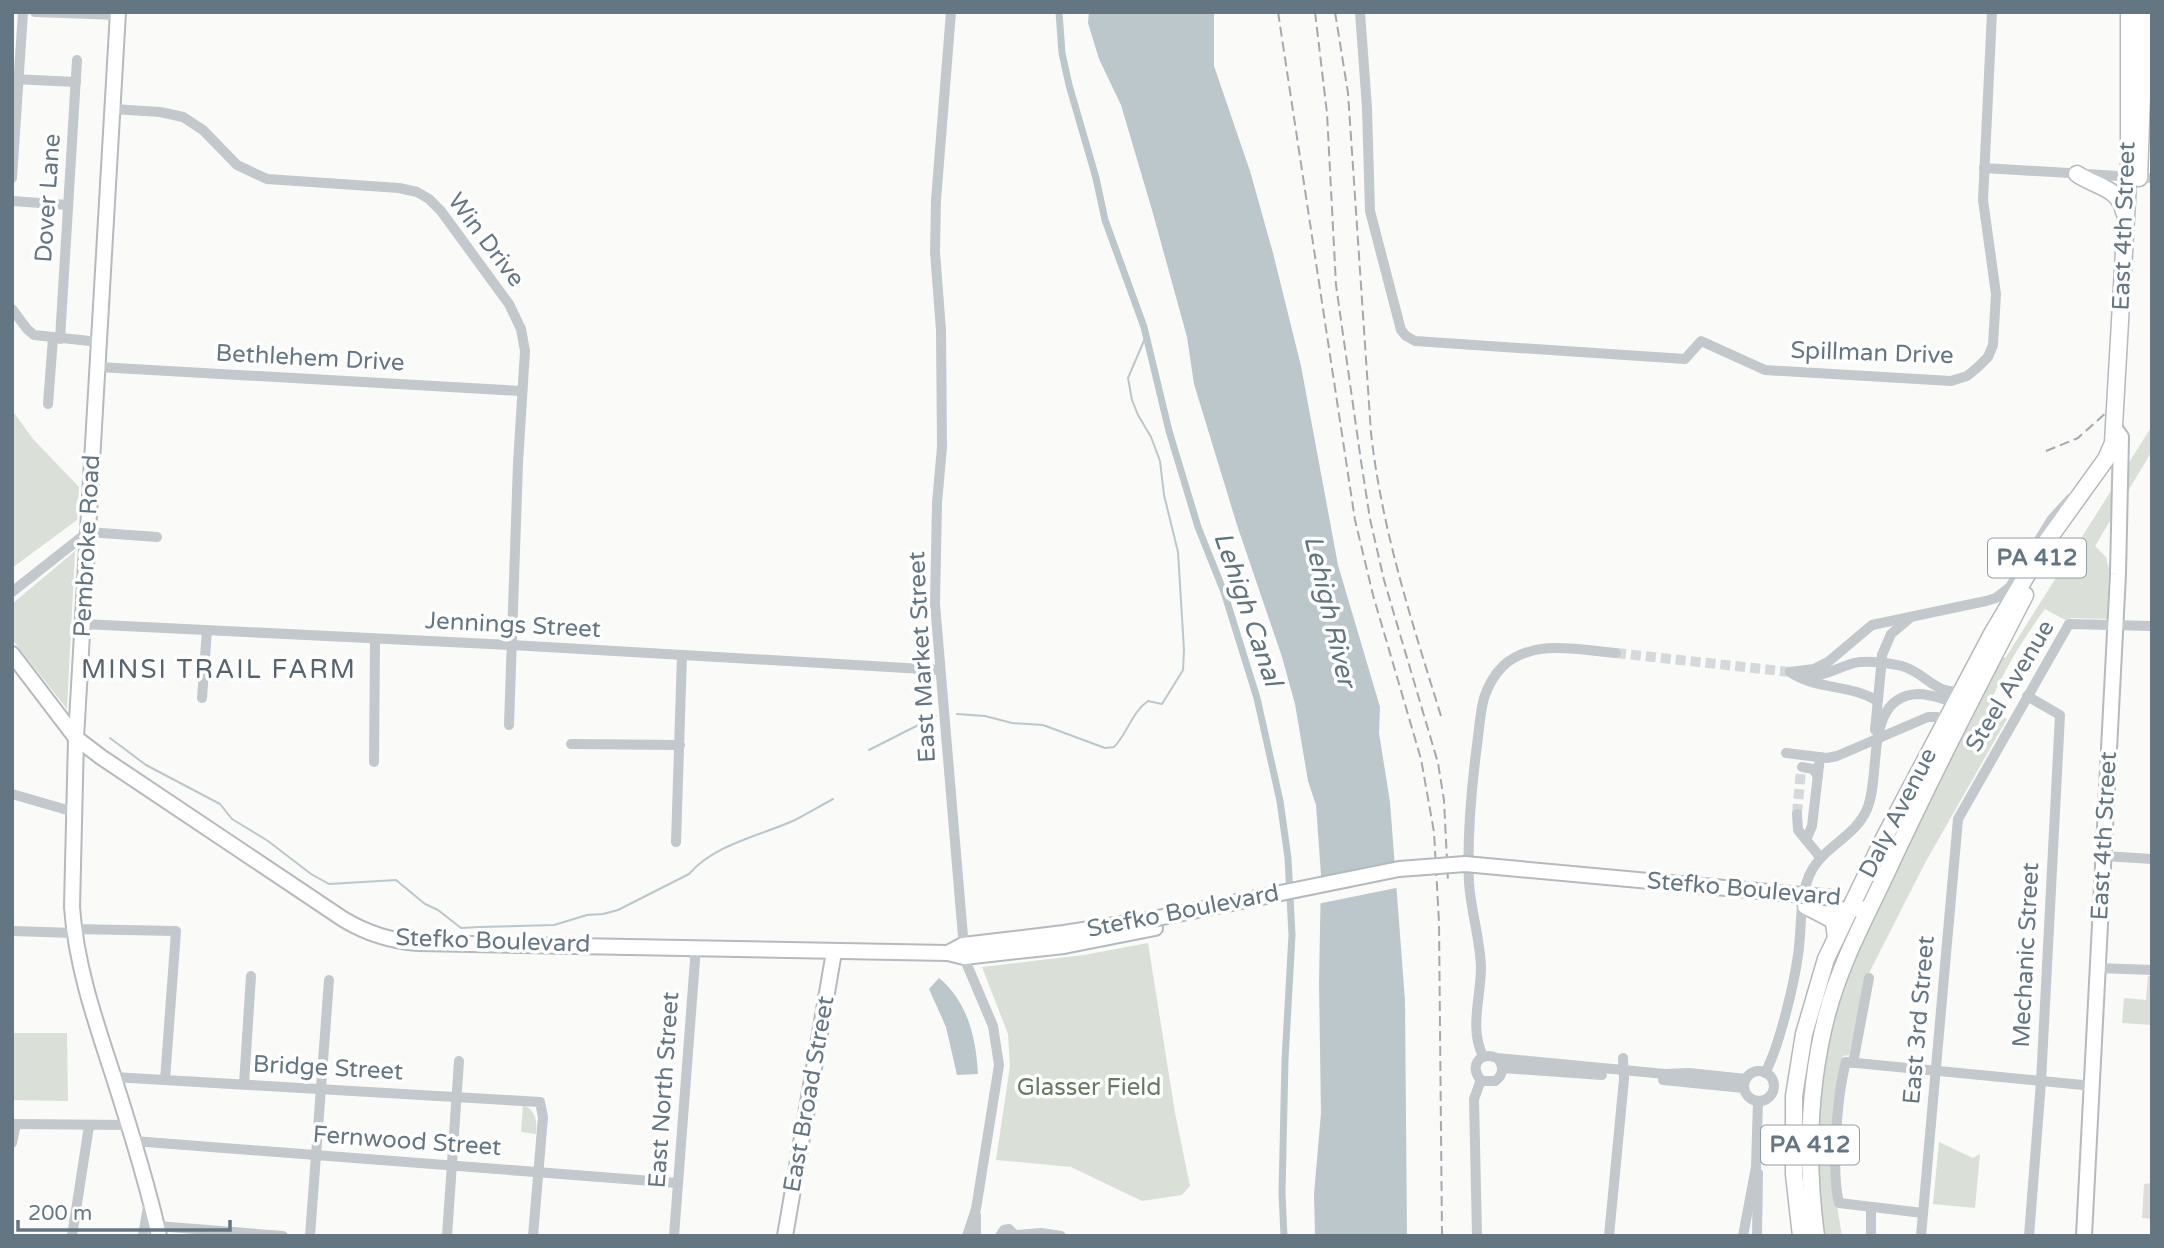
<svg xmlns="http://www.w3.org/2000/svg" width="2164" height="1248" font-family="'Varela Round',sans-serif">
	<rect width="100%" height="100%" fill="#fafaf8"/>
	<g fill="#dadfd7">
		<polygon points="12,410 33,439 79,487 77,520 12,568"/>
		<path d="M2152 426V451L2095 546 2106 557 2109 569 2107 619 2071 618 2065 620 2045 609C2023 639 2003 671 1989 706L1991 711 2007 719 1925 863 1865 981 1849 1055 1843 1056 1839 1080 1834 1188 1842 1236H1820L1813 1154 1817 1088 1832 1013 1860 933 2000 659 2006 657Z"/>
		<polygon points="75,551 67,709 12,639 12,604"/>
		<polygon points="1148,943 1175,1113 1190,1186 1182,1195 1142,1201 1071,1167 996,1160 1010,1066 1008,1034 982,967 1084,955"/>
		<polygon points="2148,976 2152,976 2152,1025 2122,1023 2124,998 2146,1000"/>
		<polygon points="12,1033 67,1033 68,1101 12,1100"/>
		<path d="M523 1105C536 1110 537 1121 536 1134L521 1132Z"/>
		<polygon points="1939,1142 1973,1158 1980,1154 1975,1208 1933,1204"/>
		<polygon points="2152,1183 2152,1219 2142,1218 2144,1184"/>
	</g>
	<g fill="#bbc7cb">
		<polygon points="1089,12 1214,12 1214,66 1250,171 1273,253 1301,366 1338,565 1380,707 1379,733 1390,802 1405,1001 1407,1236 1315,1236 1314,1194 1321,1113 1319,983 1321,875 1316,805 1308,781 1295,704 1282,657 1237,525 1194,384 1187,337 1152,210 1121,105 1099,59 1088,23"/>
		<path d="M939 978C968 1002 976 1038 978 1074L957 1075 946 1027 929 989Z"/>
	</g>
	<polygon fill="#fafaf8" points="1399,864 1401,887 1317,904 1318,880"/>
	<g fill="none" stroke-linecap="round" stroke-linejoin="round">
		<g stroke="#bbc7cb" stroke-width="2">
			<path d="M957 714 985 716 1012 723 1043 725 1105 748 1114 747C1128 733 1131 713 1148 701L1162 704 1183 670 1184 650 1178 552 1164 495 1160 461 1151 437 1138 415 1132 400 1128 378 1146 336"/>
			<path d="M110 738 146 765 220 804 232 819 268 841 311 874 329 884 396 880 425 904 438 910 461 928 479 927 554 925 587 915 603 914 618 910 689 874C715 844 760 836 795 820 807 814 820 806 833 799"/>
			<polyline points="869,750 936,716"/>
		</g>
		<polyline stroke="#bbc7cb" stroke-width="7" points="1059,12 1062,53 1069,85 1096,178 1105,220 1144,327 1169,431 1198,527 1224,592 1257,698 1280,801 1288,858 1292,935 1285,1060 1282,1193 1284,1236"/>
		<g stroke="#d5d9db" stroke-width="10" stroke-dasharray="10 5" stroke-linecap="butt">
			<polyline points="1616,653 1790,672"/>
			<polyline points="1797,814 1801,770"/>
		</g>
		<g stroke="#b5babe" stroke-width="18">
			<g id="major">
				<path d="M118 12 76 738 72 907C76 965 95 1020 113 1075 130 1128 147 1182 159 1236"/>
				<path d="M12 654 76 738 101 757 343 919C366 933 391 941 418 943L948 953 964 957 1064 946 1155 928"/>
				<polyline points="1808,906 1849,910 1869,908"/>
				<polyline points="948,953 963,945 1064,933 1153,919"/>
				<polyline points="785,1236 834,952"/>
				<polyline points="2084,1236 2118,574 2121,437 2115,429"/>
			</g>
		</g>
		<g stroke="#b4b9bd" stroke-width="19">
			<g id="highway">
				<path d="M2077 174C2096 187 2119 187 2124 212"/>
				<polyline points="2139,178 2145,12"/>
				<polyline points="1806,906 1831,919 1834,922 1836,938"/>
				<polyline points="1801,1236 1794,1174 1794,1096 1804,1034 1826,959 1882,842 1993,632 2047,541 2106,459 2113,443 2129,165 2129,12"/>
				<path d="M1816 1236C1806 1161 1808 1087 1827 1014 1840 965 1863 922 1885 876 1929 781 1977 688 2025 595"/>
			</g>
		</g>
		<g stroke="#c3c8cc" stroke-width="10">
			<polyline points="35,12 118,15"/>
			<polyline points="951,12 936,200 935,252 941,330 942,447 937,503 935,604 965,960 993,1026 999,1065 976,1209 967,1236"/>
			<polyline points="1360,12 1367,108 1370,211 1401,330 1406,336 1415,341 1685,359 1701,341 1765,370 1951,381 1967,376 1978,367 1988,357 1993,345 1996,294 1983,200 1992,12"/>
			<polyline points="12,79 76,82"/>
			<polyline points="113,109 160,112 183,117 203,130 237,165 267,179 399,188 417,192 429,199 441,211 509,304 521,329 525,351 518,463 509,725"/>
			<polyline points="1984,168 2152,178"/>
			<polyline points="12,178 23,12"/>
			<polyline points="12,201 68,205"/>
			<polyline points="12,309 27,329 34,335 99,342"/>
			<polyline points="60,339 77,60"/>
			<polyline points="98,367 521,391"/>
			<polyline points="48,404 53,338"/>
			<polyline points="12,592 88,532 157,537"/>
			<polyline points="83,624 512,645 940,670"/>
			<polyline points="1882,655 1891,634 1910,618"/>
			<path d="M1807 677C1825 676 1837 668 1854 663 1867 660 1889 663 1902 666 1927 673 1936 698 1966 690"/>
			<polyline points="2027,696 2060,715 2041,1082 2029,1236"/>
			<polyline points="202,698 207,630"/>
			<path d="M1877 701C1852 684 1815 690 1790 672L1814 669 1828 662 1872 625 1986 601 1996 598 2010 587 2052 519 2071 498"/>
			<polyline points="1875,730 1881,668"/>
			<polyline points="571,744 680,745"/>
			<polyline points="1786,753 1827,758 1837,756 1928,717 1937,717 1949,724"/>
			<polyline points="374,762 375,639"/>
			<polyline points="1802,767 1813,769 1818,776"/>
			<polyline points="12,794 74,812"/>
			<polyline points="1797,814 1798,830 1820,857"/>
			<polyline points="1806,840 1812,826 1820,757"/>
			<polyline points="676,842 682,655"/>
			<polyline points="2104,856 2152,859"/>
			<polyline points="73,929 176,931 165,1080"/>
			<polyline points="12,931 74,933"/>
			<polyline points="2098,968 2152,970"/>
			<path d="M1483 1056C1469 1028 1481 998 1481 967 1480 939 1471 911 1469 883 1467 837 1471 791 1477 745 1479 730 1480 713 1484 698 1488 686 1495 674 1503 666 1533 638 1580 650 1616 653"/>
			<path d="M1497 1058C1504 1065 1504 1075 1495 1081H1482C1468 1068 1479 1050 1497 1058L1665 1074 1689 1073 1746 1079"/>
			<polyline points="1853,1063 1869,978"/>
			<polyline points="1502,1068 1602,1075"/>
			<circle cx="1759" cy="1086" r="15"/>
			<path d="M1765 1073C1779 1047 1794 985 1798 955 1802 930 1799 900 1809 876 1821 847 1855 838 1867 809 1882 775 1863 696 1918 694 1933 694 1946 701 1960 703"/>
			<polyline points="113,1077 540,1102 543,1117 533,1236"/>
			<polyline points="1663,1080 1744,1088"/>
			<polyline points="244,1084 251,976"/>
			<polyline points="12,1124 129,1125"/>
			<polyline points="134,1141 678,1183"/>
			<polyline points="12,1143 16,1124"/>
			<path d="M1923 1213 1839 1203C1831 1171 1837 1095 1846 1062L2093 1086"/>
			<polyline points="976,1215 976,1236"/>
			<polyline points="157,1226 283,1236"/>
			<polyline points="1016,1235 1041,1233 1061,1236"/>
			<polyline points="72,1236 89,1126"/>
			<polyline points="143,1236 149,1200"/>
			<polyline points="310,1236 329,980"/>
			<polyline points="447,1236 459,1061"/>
			<polyline points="674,1236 696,947"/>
			<polyline points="1000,1236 1004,1230 1009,1229 1016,1236"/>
			<polyline points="1477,1236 1474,1099 1481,1080"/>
			<polyline points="1609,1236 1624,1079 1623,1058"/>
			<polyline points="1743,1236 1756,1167 1758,1101"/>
			<polyline points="1757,1236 1758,1173"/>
			<polyline points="1871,1236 1871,1208"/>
			<polyline points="1921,1236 1958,819 2069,624 2152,626"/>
		</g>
		<use href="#major" stroke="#fff" stroke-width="14"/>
		<use href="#highway" stroke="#fff" stroke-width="16"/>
		<g stroke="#a2aab0" stroke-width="2" stroke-dasharray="10 5" stroke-linecap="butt">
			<polyline points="1278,12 1355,520 1373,595 1421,759 1434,832 1439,922 1442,1236"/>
			<polyline points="1315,12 1327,113 1336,285 1361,461 1370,519 1384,580 1438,763 1444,800 1448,881"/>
			<path d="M1335 12 1348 93 1371 433C1382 531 1412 622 1441 716"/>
			<polyline points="2046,451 2078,438 2107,412"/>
		</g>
		<g stroke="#b5babe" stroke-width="18" stroke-linecap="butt">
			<polyline id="major-bridge" points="1153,919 1399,869 1465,864 1835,898"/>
		</g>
		<polyline stroke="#c3c8cc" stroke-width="10" points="1881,668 1882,655"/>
		<use href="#major-bridge" stroke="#fff" stroke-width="14"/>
	</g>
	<g text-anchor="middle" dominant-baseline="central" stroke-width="7" stroke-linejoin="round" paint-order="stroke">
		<g fill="#fff" stroke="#939fa8" stroke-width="2">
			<rect x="1988" y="538.5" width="98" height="39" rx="5"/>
			<rect x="1761" y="1125.5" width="98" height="39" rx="5"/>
		</g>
		<g font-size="23" font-weight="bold" fill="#657683">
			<text x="2037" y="558">PA 412</text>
			<text x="1810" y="1145">PA 412</text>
		</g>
		<g font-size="24" fill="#657683" stroke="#fff">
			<text transform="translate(48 198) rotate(-86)">Dover Lane</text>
			<text transform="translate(2124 226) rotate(-88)">East 4th Street</text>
			<text transform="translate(486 240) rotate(53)">Win Drive</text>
			<text transform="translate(1872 353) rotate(2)">Spillman Drive</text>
			<text transform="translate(310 358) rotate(3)">Bethlehem Drive</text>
			<text transform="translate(87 546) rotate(-87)">Pembroke Road</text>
			<text transform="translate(513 625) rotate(3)">Jennings Street</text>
			<text transform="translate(922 657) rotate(-93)">East Market Street</text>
			<text transform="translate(2010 686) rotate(-59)">Steel Avenue</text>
			<text transform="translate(1898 813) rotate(-63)">Daly Avenue</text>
			<text transform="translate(2104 836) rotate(-87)">East 4th Street</text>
			<text transform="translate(1744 889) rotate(5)">Stefko Boulevard</text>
			<text transform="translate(1183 911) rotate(-11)">Stefko Boulevard</text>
			<text transform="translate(493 941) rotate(2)">Stefko Boulevard</text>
			<text transform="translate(2026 955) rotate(-87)">Mechanic Street</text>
			<text transform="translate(1919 1020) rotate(-85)">East 3rd Street</text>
			<text transform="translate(328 1068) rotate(3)">Bridge Street</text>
			<text transform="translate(664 1090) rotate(-86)">East North Street</text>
			<text transform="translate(809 1094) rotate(-80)">East Broad Street</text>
			<text transform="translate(407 1141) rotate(4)">Fernwood Street</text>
		</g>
		<g font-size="24" fill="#687a64" stroke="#fff">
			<text x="1089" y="1087">Glasser Field</text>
		</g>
		<g font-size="26" font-style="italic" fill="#60757c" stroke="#fff">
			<text transform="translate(1248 609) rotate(71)">Lehigh Canal</text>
			<text transform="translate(1330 611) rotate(77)">Lehigh River</text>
		</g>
		<g font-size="26" letter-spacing="2" fill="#57646e" stroke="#fff">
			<text x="219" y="669">MINSI TRAIL FARM</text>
		</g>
	</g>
	<rect width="2164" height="1248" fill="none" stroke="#657683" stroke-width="28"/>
	<path d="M18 1220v10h212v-10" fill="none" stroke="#657683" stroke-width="3.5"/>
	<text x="28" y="1220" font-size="21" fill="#657683" stroke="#ffffff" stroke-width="5" paint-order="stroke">200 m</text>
</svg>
